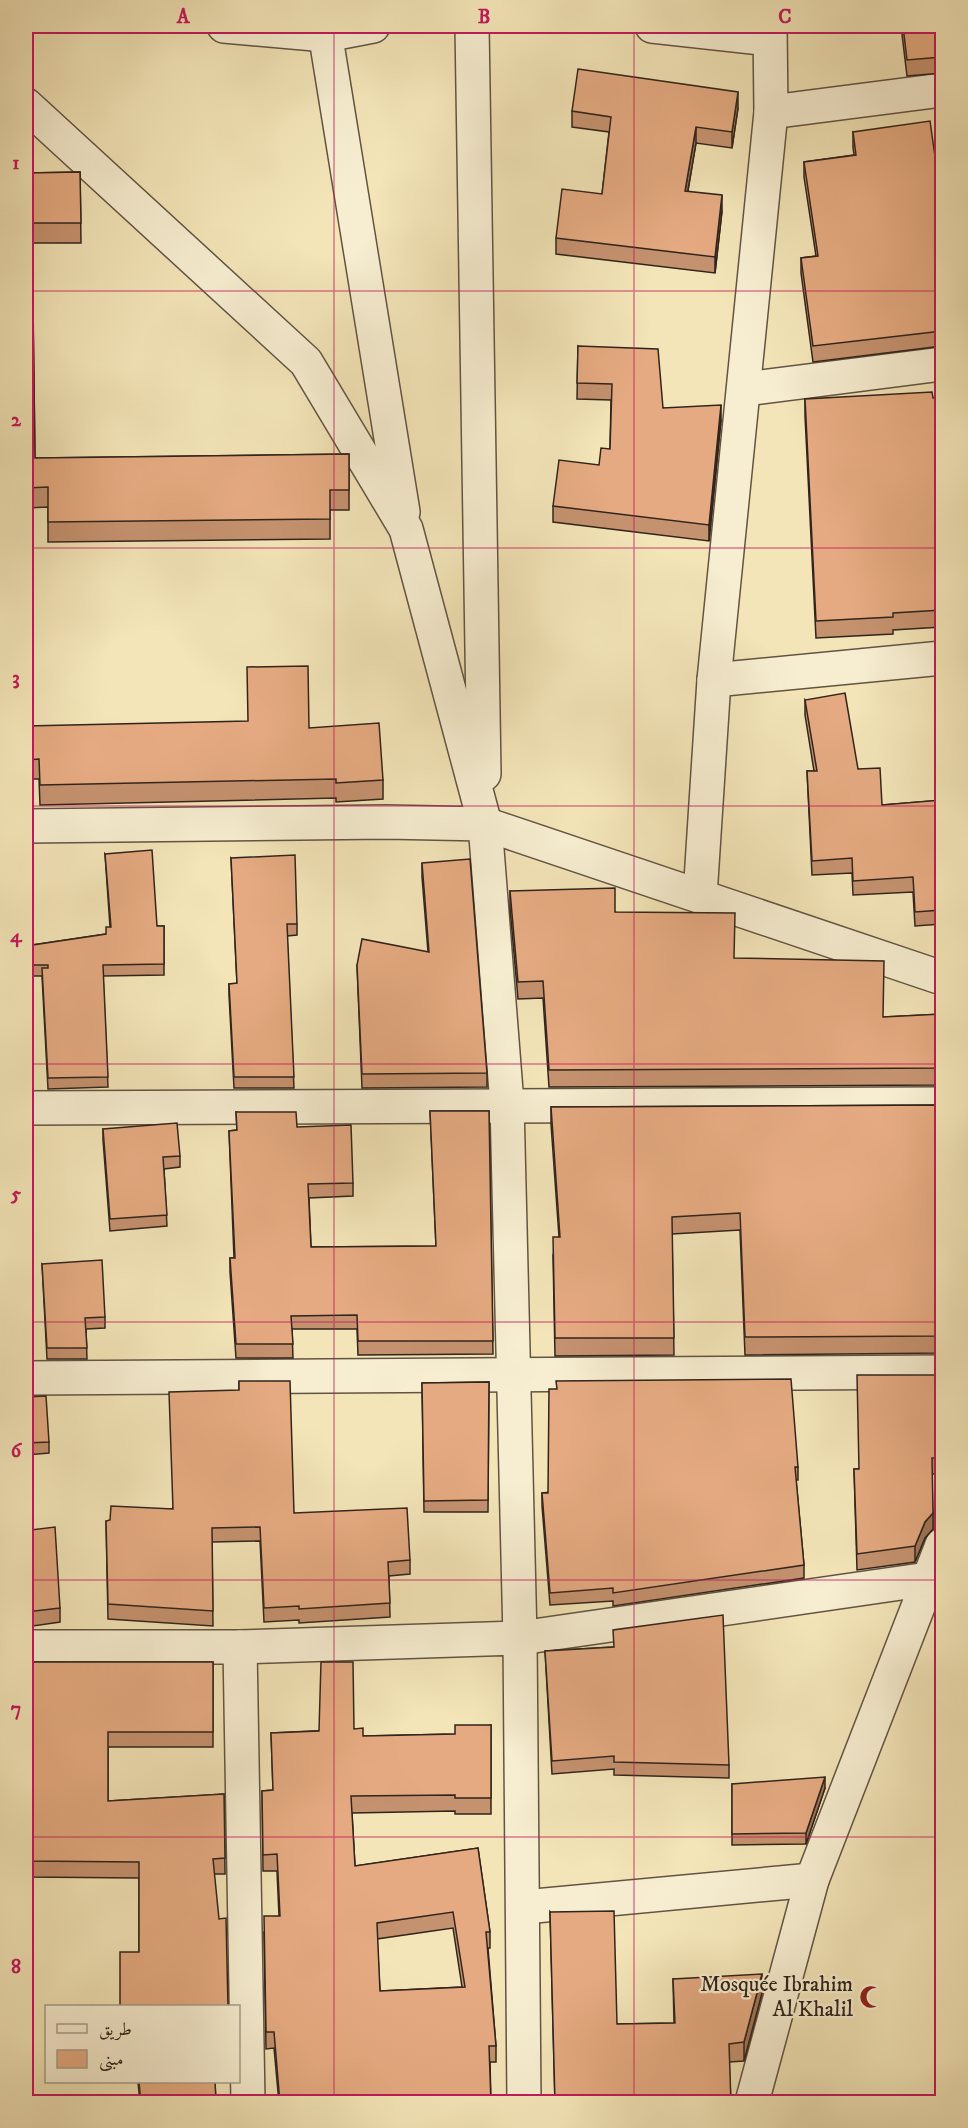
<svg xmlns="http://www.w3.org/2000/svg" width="968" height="2128" font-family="'IM FELL DW Pica',Amiri,serif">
	<rect width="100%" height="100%" fill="#f3e5b8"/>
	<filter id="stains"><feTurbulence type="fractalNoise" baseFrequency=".00333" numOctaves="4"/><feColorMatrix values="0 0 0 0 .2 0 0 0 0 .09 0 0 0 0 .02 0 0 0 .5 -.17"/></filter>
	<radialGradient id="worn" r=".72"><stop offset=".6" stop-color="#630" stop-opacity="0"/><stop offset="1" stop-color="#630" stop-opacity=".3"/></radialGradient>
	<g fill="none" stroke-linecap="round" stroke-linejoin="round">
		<g stroke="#625443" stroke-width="36">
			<g id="minor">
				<polyline points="224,26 326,35 373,26"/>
				<polyline points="324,26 403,512"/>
				<polyline points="472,26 484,774"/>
				<polyline points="652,26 769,39"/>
				<polyline points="26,105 306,362 406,529 485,824"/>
				<polyline points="771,112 942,90"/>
				<polyline points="745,389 942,364"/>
				<polyline points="714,680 942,658"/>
				<polyline points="485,824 942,978"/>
				<polyline points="26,826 386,822 485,824 507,1104 520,1638 942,1577"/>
				<polyline points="700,896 714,680 771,112 770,26"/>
				<polyline points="26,1108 942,1104"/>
				<polyline points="26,1378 942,1372"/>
				<polyline points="26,1647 240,1647 520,1638 524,2102"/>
				<polyline points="240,1647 248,2102"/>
				<polyline points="524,1907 812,1880"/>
				<polyline points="752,2102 812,1880 942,1545"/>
			</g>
		</g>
		<use href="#minor" stroke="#f7eed1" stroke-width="33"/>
	</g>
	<g fill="#c5926f" stroke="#31241c" stroke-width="1.5" fill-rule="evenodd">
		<polygon points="901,26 942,26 942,73 907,76"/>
		<polygon points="738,108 732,148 696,143 688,191 722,211 715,273 556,254 556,238 602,194 609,132 572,127 572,111"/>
		<polygon points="853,132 942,206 942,346 813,362 801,273 801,258 816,256 804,177 804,162 854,155 853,147"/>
		<polygon points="80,172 81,243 32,243 35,458 349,454 349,510 330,510 330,539 48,542 48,507 26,508 26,173"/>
		<polygon points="578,346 663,408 721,420 709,541 553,522 553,506 599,465 610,449 611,400 577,399"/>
		<polygon points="942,397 942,627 893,630 893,634 816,638 805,416 805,399 933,398"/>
		<polygon points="805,700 858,769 882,805 942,800 942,924 915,926 913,892 853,895 852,873 812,875 807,771 814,771 805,715"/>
		<polygon points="26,726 309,728 383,780 383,799 336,802 336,798 40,805 39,779 26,779"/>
		<polygon points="105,854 157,926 164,926 164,975 103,976 108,1087 48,1089 42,976 26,976 26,946 106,934 110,927"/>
		<polygon points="231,858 297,924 297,935 287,936 294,1088 234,1088 229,995 229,984 237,984"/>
		<polygon points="422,863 487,1073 487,1087 362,1088 357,965 428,952 422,877"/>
		<polygon points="510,891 615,912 883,1017 942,1014 942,1085 549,1087 543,998 518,999 510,908"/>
		<polygon points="942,1105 942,1353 745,1355 740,1230 672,1234 674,1355 555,1356 553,1255 559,1237 551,1124 551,1107"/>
		<polygon points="430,1111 489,1111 493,1354 358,1355 357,1329 292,1329 293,1358 236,1358 230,1272 230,1258 234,1258 229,1131 237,1130 236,1112 297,1127 353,1183 353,1196 309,1198 311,1247 436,1246"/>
		<polygon points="103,1129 180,1156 180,1167 164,1169 167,1226 110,1231 103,1140"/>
		<polygon points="42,1264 105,1317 105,1328 86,1329 87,1359 47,1359"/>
		<polygon points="942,1375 942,1474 932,1474 933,1529 925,1538 915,1562 857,1570 854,1469 859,1469"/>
		<polygon points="239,1381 294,1513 410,1560 410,1574 389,1576 390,1617 299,1623 299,1620 264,1622 260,1541 212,1542 213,1626 108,1619 106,1521 172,1509 239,1390"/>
		<polygon points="489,1382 488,1512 424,1512 422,1383"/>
		<polygon points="26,1397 49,1442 49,1453 26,1455"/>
		<polygon points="798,1467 798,1480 796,1480 804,1565 804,1578 613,1606 613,1601 550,1605 542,1506 542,1493"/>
		<polygon points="26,1520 31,1530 60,1608 60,1622 26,1627"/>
		<polygon points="613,1647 729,1765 729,1778 614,1775 614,1769 552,1774 545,1651"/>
		<polygon points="26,1662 213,1662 213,1747 108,1747 108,1801 224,1794 225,1874 215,1874 139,1952 139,1878 26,1877"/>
		<path d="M491 1725V1814H455V1811L352 1813 355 1866 478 1848 490 1932V1948H488L496 2046V2062H490L491 2103H279L274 2048 266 2049 264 1932 279 1916 277 1871H263L262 1791 273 1790 271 1733 354 1729 363 1736 455 1734ZM453 1928 462 1987 380 1991 377 1939Z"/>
		<polygon points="732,1784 825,1788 806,1844 732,1845"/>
		<polygon points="550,1912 617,2024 674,2023 673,1979 762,1993 744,2061 729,2062 731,2103 555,2103"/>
		<polygon points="138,2082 215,2082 216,2103 140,2103"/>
	</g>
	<g fill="#a0775a" stroke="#31241c" stroke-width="1.5">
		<polygon points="738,92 738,108 732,148 732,132"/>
		<polygon points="696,127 696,143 685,207 685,191"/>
		<polygon points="722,195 722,211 715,273 715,257"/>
		<polygon points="721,405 721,420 709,541 709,525"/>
		<polygon points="933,1513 933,1529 925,1538 915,1562 915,1546 925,1522"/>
		<polygon points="825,1777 825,1788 806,1844 806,1833"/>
		<polygon points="762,1974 762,1993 744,2061 744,2042"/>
	</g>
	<g fill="#e5aa81" stroke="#31241c" stroke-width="1.5" fill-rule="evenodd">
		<polygon points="903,26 942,26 942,57 907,60"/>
		<polygon points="578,69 738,92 732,132 696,127 685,191 722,195 715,257 556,238 562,189 602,194 611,117 572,111"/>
		<polygon points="930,121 942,206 942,331 813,346 801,258 818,256 804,162 856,155 853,132"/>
		<polygon points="80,172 81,223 32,223 35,458 349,454 349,490 330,490 330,519 48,522 48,487 26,488 26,173"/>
		<polygon points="578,346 658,349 663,408 721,405 709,525 553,506 559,460 599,465 601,448 610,449 612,384 577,383"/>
		<polygon points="932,392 933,398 942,397 942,610 893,613 893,617 816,621 805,399"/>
		<polygon points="308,666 309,728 379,723 383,780 336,783 336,779 40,785 39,759 26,760 26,726 248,721 247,667"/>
		<polygon points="845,693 858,769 880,768 882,805 942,800 942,910 915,912 913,877 853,881 852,858 812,861 807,771 817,771 805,700"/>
		<polygon points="152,850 157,926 164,926 164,964 103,965 108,1077 48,1078 42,968 48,968 48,965 26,965 26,946 106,934 106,927 111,927 105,854"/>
		<polygon points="295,855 297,924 287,924 294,1077 234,1077 229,984 237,983 231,858"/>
		<polygon points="470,859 487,1073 362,1074 357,965 362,939 429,952 422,863"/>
		<polygon points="615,888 615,912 735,913 734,958 884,961 883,1017 942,1014 942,1068 549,1070 543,981 518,982 510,891"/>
		<polygon points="942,1105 942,1336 745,1337 740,1213 672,1217 674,1338 555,1338 553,1237 560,1237 551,1107"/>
		<polygon points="430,1111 489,1111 493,1341 358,1341 357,1315 291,1316 293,1344 236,1344 230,1258 235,1258 229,1131 237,1130 236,1112 296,1112 297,1127 351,1125 353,1183 308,1184 311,1247 436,1246"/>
		<polygon points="177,1123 180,1156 163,1157 167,1215 110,1219 103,1129"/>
		<polygon points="102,1260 105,1317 85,1318 87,1348 47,1348 42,1264"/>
		<polygon points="857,1375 942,1375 942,1458 932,1458 933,1513 925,1522 915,1546 857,1554 854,1469 859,1469"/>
		<polygon points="791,1379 798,1467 795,1467 804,1565 613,1593 613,1588 550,1593 542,1493 548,1493 549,1389 557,1389 556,1381"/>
		<polygon points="239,1381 290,1381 294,1513 407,1508 410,1560 388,1562 390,1603 299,1609 299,1606 264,1608 260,1527 212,1528 213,1611 108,1604 106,1521 110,1520 111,1506 173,1509 169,1392 239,1390"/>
		<polygon points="489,1382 488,1500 424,1501 422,1383"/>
		<polygon points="46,1396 49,1442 26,1443 26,1397"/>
		<polygon points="31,1519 31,1530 55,1527 60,1608 26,1612 26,1520"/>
		<polygon points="723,1615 729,1765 614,1762 614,1756 552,1761 545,1651 614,1647 613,1630"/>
		<polygon points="26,1662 213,1662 213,1732 108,1732 108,1801 224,1794 225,1858 213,1859 219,1919 226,1918 228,2007 120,2007 120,1952 139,1952 139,1862 26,1861"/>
		<path d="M321 1662H353L354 1729 363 1728V1736L455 1734V1725H491V1798H455V1795L351 1796 355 1866 478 1848 490 1932H486L496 2046H489L491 2103H280L274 2032H266L264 1916H280L277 1854 263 1855 262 1791 273 1790 271 1733 319 1731ZM453 1912 465 1987 380 1991 377 1923Z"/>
		<polygon points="825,1777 806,1833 732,1834 732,1784"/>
		<polygon points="614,1911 617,2024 675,2023 673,1979 762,1974 744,2042 729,2044 731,2103 555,2103 550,1912"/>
		<polygon points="139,2082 215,2082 216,2101 200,2103 141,2103"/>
	</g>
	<path fill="none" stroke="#c2185b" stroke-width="1.5" stroke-opacity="0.55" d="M334 26V2102M634 26V2102M26 291H942M26 548H942M26 806H942M26 1064H942M26 1322H942M26 1580H942M26 1837H942"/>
	<defs>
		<g id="mosque-bare" transform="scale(1.8)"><path d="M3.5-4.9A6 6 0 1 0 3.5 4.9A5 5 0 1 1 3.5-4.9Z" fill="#8f2418" stroke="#f7eed1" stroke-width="2.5" paint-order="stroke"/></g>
	</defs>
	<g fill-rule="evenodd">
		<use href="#mosque-bare" x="871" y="1997"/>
	</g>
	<g text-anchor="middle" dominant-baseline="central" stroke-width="4.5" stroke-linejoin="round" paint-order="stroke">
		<g font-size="22" fill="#31241c" stroke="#f7eed1" text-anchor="end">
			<text x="853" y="1984">Mosquée Ibrahim<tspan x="853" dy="25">Al Khalil</tspan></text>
		</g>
	</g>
	<rect width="968" height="2128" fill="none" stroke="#f3e5b8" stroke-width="66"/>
	<rect x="45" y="2005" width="195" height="78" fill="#f7eed1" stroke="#a89d89" stroke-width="1.5"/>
	<rect x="57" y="2024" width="30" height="9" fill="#f7eed1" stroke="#a89d89" stroke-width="1.5"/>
	<text x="99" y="2035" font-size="18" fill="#31241c">طريق</text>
	<rect x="57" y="2050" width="30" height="18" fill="#e5aa81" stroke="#a89d89" stroke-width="1.5"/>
	<text x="99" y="2065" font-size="18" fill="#31241c">مبنى</text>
	<rect x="33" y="33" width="902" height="2062" fill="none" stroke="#c2185b" stroke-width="2"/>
	<g font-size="20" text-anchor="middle" font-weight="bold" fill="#c2185b">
		<text x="183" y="23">A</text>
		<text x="484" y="23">B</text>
		<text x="785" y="23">C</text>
		<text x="16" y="169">1</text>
		<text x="16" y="426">2</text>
		<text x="16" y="684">3</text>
		<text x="16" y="942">4</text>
		<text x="16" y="1200">5</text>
		<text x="16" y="1457">6</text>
		<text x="16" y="1715">7</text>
		<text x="16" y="1973">8</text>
	</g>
	<rect width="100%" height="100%" filter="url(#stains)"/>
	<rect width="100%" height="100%" fill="url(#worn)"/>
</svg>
